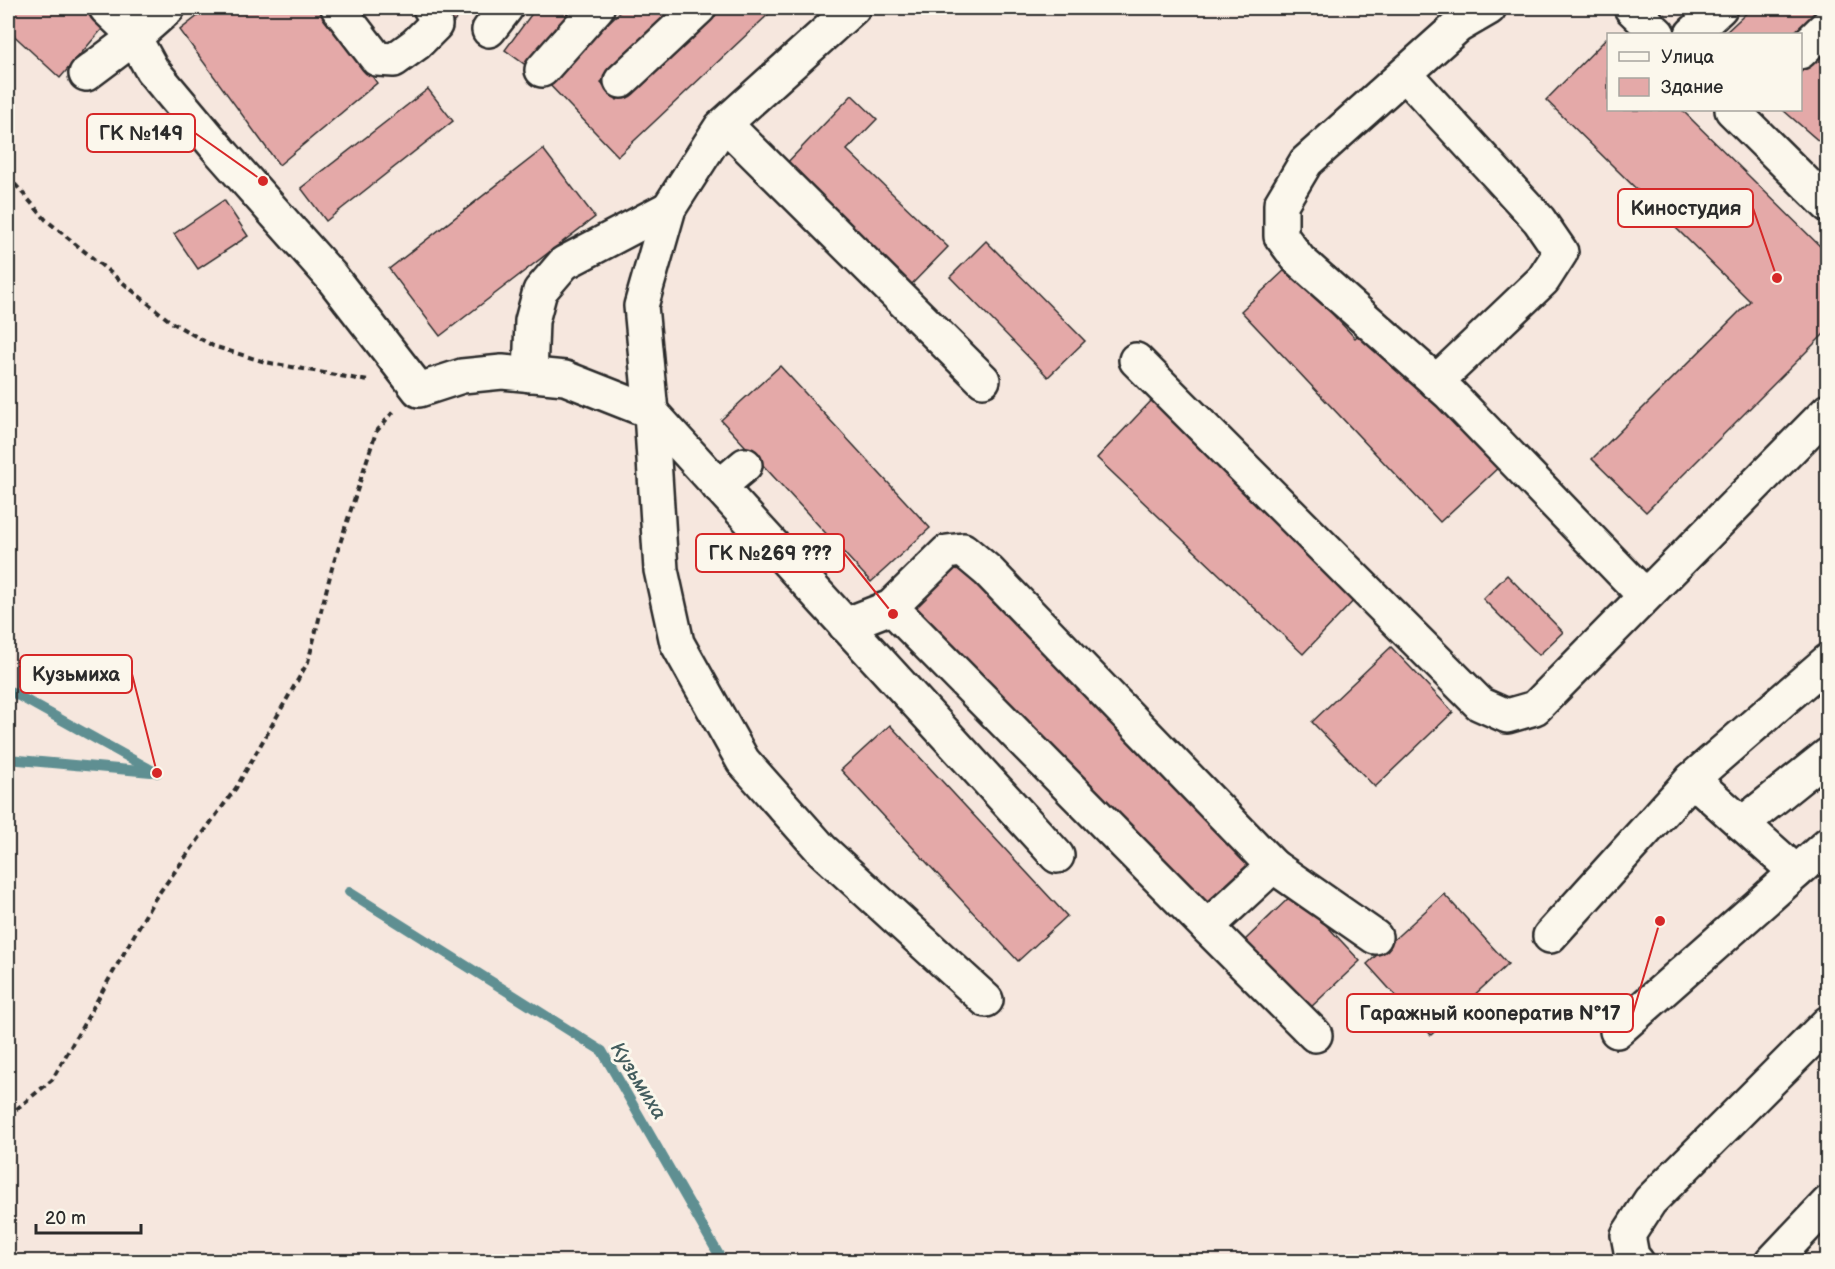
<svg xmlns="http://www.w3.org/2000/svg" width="1835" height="1269" font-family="'Balsamiq Sans',sans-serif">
	<rect width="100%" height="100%" fill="#f6e7de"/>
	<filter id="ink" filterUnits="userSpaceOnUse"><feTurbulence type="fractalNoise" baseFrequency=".0167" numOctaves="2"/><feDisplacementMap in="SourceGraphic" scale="12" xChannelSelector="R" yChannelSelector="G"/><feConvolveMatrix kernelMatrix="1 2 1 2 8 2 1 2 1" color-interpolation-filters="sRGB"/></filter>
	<g filter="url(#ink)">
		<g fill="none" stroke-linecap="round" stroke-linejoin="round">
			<g stroke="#5e8f92" stroke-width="10">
				<polyline points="8,690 157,773"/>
				<polyline points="8,759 151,772"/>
				<polyline points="349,892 602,1051 723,1262"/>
			</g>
		</g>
		<g fill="#e4a9a8" stroke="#2b2b2b" stroke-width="1.5">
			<polygon points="8,8 92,8 108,22 60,78 8,30"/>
			<polygon points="208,8 325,8 377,83 279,165 180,30"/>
			<polygon points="443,8 466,8 453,23"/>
			<polygon points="536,8 576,8 531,69 505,50"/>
			<polygon points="624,8 679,8 601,82 617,100 714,8 775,8 618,156 546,81"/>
			<polygon points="1752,8 1821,8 1794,34 1724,34"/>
			<polygon points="1608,37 1608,110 1682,110 1828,254 1828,330 1646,512 1592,459 1750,301 1546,100"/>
			<polygon points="1828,47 1828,149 1783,110 1800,110 1800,73"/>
			<polygon points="428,89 453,121 326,221 301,188"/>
			<polygon points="852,95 877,119 847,150 948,247 910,286 784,166"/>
			<polygon points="543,149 595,217 440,336 389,269"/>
			<polygon points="224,200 248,236 198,269 174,234"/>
			<polygon points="986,241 1085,341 1048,377 950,277"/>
			<polygon points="1288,267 1355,338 1369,325 1501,465 1440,522 1241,311"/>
			<polygon points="780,366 930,528 871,582 721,420"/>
			<polygon points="1152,400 1358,596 1303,654 1097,458"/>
			<polygon points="954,562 1254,859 1206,908 909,605"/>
			<polygon points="1507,575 1563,632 1539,655 1483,599"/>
			<polygon points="1391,647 1453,712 1375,787 1312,722"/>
			<polygon points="890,725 1067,916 1018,961 841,770"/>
			<polygon points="1295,892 1360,961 1309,1009 1244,941"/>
			<polygon points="1444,894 1508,964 1431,1035 1367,964"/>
		</g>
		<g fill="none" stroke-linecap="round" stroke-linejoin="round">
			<g stroke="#2b2b2b" stroke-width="38">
				<g id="minor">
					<polyline points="106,8 131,32 152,70 219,150 330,275 419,390 462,376 502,372 565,378 651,412 1057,856"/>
					<polyline points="338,8 377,59 394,60 416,44 435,25 433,12 430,8"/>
					<polyline points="853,8 721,127 669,208 641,306 651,412 661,570 677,643 743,761 822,850 986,1000"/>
					<polyline points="1489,8 1458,26 1306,162 1281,204 1281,236 1299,260 1450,394 1644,595"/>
					<polyline points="1631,8 1658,34"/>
					<polyline points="489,30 506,8"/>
					<polyline points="1692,34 1720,8"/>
					<polyline points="1800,52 1828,25"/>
					<polyline points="542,70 597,8"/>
					<polyline points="86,74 134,38 168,8"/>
					<polyline points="1405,74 1539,220 1561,252 1543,280 1436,382"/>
					<polyline points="621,81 699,8"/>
					<polyline points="1732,110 1828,205"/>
					<polyline points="725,124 983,380"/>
					<polyline points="1136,360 1480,704 1507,716 1535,708 1828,411"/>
					<polyline points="530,375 532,321 540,291 564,263 669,208"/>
					<polyline points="719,487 745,465"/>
					<polyline points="845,625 891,607 947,552 963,550 988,571 1273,866 1207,927 891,607"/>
					<polyline points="1692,779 1796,872"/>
					<polyline points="1742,824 1828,755"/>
					<polyline points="1273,866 1375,937"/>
					<polyline points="1207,927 1315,1035"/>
					<polyline points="1550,936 1692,779 1828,661"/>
					<polyline points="1617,1031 1828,844"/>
					<polyline points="1637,1262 1632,1256 1628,1235 1650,1201 1828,1023"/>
					<polyline points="1772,1262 1828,1203"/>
				</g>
			</g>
			<g stroke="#2b2b2b" stroke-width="4" stroke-dasharray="6 4.5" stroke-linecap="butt">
				<polyline points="8,176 46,220 171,322 213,346 265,362 368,381"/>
				<polyline points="8,1116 52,1080 154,900 236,788 308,662 332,568 376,432 394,411"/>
			</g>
			<use href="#minor" stroke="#fbf7ec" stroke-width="33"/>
		</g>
	</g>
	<g text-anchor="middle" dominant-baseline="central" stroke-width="6" stroke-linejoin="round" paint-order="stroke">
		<g font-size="20" font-style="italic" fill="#445d5e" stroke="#fbf7ec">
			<text transform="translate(638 1081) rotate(58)">Кузьмиха</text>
		</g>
	</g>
	<path fill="none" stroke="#d62828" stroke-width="2" d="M263 181L195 133M1777 278L1753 208M893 614L844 553M157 773L132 674M1660 921L1633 1013"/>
	<g fill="#d62828" stroke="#fbf7ec" stroke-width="2">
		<circle cx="263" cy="181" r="6"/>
		<circle cx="1777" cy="278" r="6"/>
		<circle cx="893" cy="614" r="6"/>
		<circle cx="157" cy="773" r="6"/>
		<circle cx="1660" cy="921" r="6"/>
	</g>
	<g fill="#fbf7ec" stroke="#d62828" stroke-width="2">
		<rect x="87" y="114" width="108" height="38" rx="6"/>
		<rect x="1618" y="189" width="135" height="38" rx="6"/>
		<rect x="696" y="534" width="148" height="38" rx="6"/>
		<rect x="20" y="655" width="112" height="38" rx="6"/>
		<rect x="1347" y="994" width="286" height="38" rx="6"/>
	</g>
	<g font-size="20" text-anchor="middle" font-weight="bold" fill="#2b2b2b">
		<text x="141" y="140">ГК №149</text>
		<text x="1686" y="215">Киностудия</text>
		<text x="770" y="560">ГК №269 ???</text>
		<text x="76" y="681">Кузьмиха</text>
		<text x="1490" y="1020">Гаражный кооператив N°17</text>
	</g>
	<rect width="1835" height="1269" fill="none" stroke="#fbf7ec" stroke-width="30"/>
	<rect x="15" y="15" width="1805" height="1239" fill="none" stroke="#2b2b2b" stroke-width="2" filter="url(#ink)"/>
	<rect x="1607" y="33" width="195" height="78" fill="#fbf7ec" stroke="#a8a59f" stroke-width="1.5"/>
	<rect x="1619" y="52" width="30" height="9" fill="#fbf7ec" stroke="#a8a59f" stroke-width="1.5"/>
	<text x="1661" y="63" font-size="18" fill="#2b2b2b">Улица</text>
	<rect x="1619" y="78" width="30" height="18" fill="#e4a9a8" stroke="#a8a59f" stroke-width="1.5"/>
	<text x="1661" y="93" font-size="18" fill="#2b2b2b">Здание</text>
	<path d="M36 1224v9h105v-9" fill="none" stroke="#2b2b2b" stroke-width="3"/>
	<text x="45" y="1224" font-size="18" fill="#2b2b2b" stroke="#fbf7ec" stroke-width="4.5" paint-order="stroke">20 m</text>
</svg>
